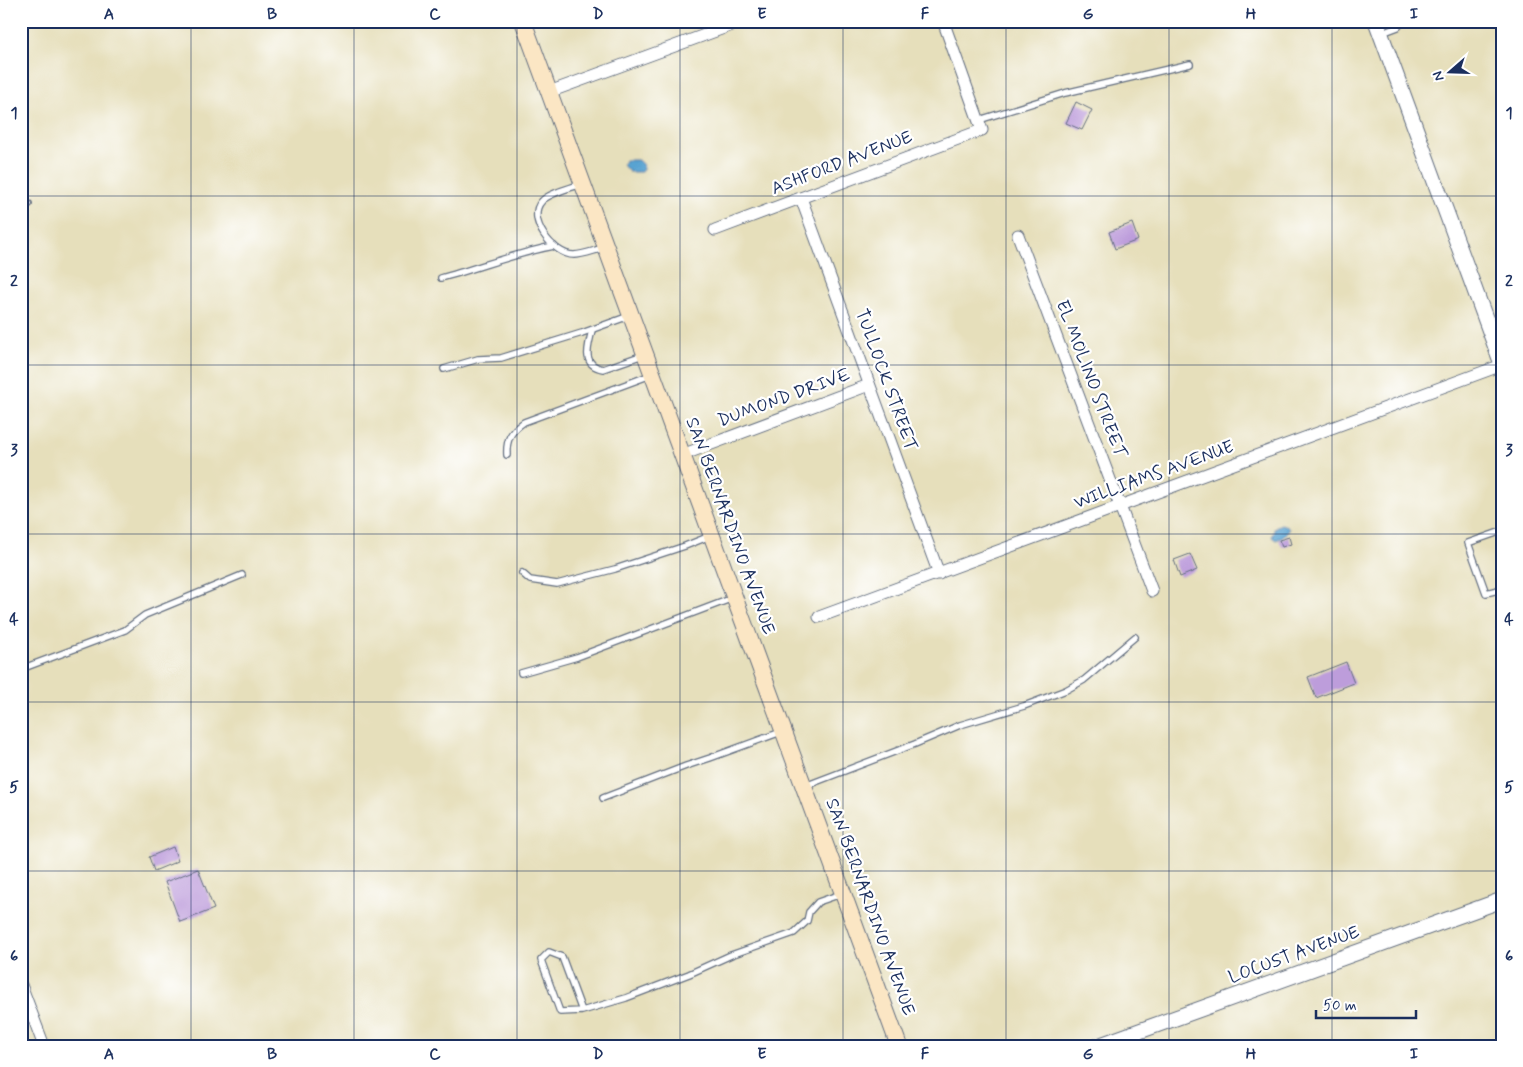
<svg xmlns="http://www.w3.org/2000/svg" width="1523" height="1067" font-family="Mynerve,sans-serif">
	<rect width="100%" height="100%" fill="#fff"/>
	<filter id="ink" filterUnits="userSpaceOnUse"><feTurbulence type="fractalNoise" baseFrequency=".02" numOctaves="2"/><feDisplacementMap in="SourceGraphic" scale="10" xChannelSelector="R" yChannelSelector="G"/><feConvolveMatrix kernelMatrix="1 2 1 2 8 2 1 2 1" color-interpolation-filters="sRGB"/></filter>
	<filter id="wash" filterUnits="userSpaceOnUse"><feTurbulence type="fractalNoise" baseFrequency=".0096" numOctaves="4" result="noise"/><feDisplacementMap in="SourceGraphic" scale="20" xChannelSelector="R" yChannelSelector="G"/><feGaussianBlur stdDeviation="1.12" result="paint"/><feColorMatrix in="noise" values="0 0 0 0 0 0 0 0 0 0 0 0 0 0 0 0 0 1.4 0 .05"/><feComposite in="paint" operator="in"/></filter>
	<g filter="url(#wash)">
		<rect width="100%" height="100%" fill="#e6dfbb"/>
		<g fill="#59a3d1" stroke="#3a6998">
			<polygon points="625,160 638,160 643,165 643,169 641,172 629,172 623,165"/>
			<polygon points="1281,524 1287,526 1289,529 1283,537 1276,540 1272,537 1275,527"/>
		</g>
		<g id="blocks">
			<g fill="#bd9ddb">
				<polygon points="1076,102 1092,110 1082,130 1066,123"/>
				<polygon points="1132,223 1138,240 1115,249 1109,232"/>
				<polygon points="1289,537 1291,544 1282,547 1279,540"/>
				<polygon points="1190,554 1197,570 1180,577 1174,560"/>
				<polygon points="1346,662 1354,683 1316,698 1308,677"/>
				<polygon points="173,847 178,861 154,871 149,857"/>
				<polygon points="198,869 214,909 180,922 165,882"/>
			</g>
		</g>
	</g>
	<g filter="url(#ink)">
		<use href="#blocks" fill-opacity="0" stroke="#626d7f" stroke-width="1"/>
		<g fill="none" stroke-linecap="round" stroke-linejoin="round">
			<g stroke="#626d7f" stroke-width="8">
				<g id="service">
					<polyline points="1382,33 1398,27 1403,21"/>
					<polyline points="979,120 1065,93 1190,64"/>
					<path d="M581 184C571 188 549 193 542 201 525 218 553 255 574 255 583 255 595 250 604 248"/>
					<polyline points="21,204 29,204"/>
					<path d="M441 278C479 268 515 253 554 246"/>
					<path d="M592 330C589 345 580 365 603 369L643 355"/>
					<polyline points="444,369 478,359 501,358 582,333 629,316"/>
					<path d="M507 455C506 439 511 431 524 422L651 375"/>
					<polyline points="1502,531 1468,543 1486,593 1502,589"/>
					<polyline points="522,573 530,580 557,584 615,569 685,546 710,536"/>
					<polyline points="21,669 125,630 145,615 242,575"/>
					<polyline points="521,673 577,657 733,598"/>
					<polyline points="805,786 915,744 960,725 1024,706 1066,690 1084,680 1135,637"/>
					<polyline points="603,798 686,766 710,758 781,732"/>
					<polyline points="582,1011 562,957 549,952 541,960 560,1012 582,1011 626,998 689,974 731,955 794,933 807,921 809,912 818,902 841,894"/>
				</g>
			</g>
			<g stroke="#626d7f" stroke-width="13">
				<g id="minor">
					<polyline points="549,92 743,21"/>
					<polyline points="801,198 939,574"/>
					<polyline points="715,230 982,130 943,21"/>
					<polyline points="1018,235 1152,591"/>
					<polyline points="682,455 869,385"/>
					<polyline points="819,617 1502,365"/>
					<polyline points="21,985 44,1046"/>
				</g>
			</g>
			<g stroke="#626d7f" stroke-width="17">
				<g id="tertiary">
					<polyline points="1376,21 1502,364"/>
					<polyline points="1098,1046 1502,900"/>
				</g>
			</g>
			<g stroke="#626d7f" stroke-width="18">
				<polyline id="secondary" points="523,21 899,1046"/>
			</g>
			<use href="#service" stroke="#fff" stroke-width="5.5"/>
			<use href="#minor" stroke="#fff" stroke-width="11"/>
			<use href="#tertiary" stroke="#fff" stroke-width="15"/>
			<use href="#secondary" stroke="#fbe6c4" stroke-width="16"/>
		</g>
	</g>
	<path fill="none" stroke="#1b2f5e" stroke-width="1" stroke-opacity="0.55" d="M191 21V1046M354 21V1046M517 21V1046M680 21V1046M843 21V1046M1006 21V1046M1169 21V1046M1332 21V1046M21 196H1502M21 365H1502M21 534H1502M21 702H1502M21 871H1502"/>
	<g text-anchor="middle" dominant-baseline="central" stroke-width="4.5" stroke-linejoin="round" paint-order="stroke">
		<g font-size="18" fill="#1b2f5e" stroke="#fff">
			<text transform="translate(842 163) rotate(-21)">ASHFORD AVENUE</text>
			<text transform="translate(1091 379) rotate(69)">EL MOLINO STREET</text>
			<text transform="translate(886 380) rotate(70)">TULLOCK STREET</text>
			<text transform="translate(784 398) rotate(-20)">DUMOND DRIVE</text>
			<text transform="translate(1154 475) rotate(-20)">WILLIAMS AVENUE</text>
			<text transform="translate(730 526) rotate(70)">SAN BERNARDINO AVENUE</text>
			<text transform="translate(870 907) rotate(70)">SAN BERNARDINO AVENUE</text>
			<text transform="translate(1294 955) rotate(-20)">LOCUST AVENUE</text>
		</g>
	</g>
	<rect width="1523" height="1067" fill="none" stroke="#fff" stroke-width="55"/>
	<g transform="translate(1450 72) rotate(250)" stroke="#ffffff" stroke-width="4" paint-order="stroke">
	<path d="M0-4L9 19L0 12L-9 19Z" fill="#1b2f5e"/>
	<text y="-8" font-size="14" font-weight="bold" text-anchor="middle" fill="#1b2f5e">N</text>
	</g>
	<path d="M1316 1010v8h100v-8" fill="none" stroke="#1b2f5e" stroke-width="2.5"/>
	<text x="1323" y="1010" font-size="15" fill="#1b2f5e" stroke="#ffffff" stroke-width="4" paint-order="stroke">50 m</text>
	<rect x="28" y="28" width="1468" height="1012" fill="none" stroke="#1b2f5e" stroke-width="2"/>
	<g font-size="16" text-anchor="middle" font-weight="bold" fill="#1b2f5e">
		<text x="109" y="19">A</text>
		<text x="272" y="19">B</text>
		<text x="435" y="19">C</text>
		<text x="598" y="19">D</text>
		<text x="762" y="19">E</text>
		<text x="925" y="19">F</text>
		<text x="1088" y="19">G</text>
		<text x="1251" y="19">H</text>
		<text x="1414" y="19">I</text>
		<text x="14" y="118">1</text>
		<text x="1509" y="118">1</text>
		<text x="14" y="286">2</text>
		<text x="1509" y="286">2</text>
		<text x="14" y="455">3</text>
		<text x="1509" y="455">3</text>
		<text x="14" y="624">4</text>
		<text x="1509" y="624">4</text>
		<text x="14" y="792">5</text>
		<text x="1509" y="792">5</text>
		<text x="14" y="961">6</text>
		<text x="1509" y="961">6</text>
		<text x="109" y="1059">A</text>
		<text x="272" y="1059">B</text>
		<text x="435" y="1059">C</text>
		<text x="598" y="1059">D</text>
		<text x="762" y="1059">E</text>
		<text x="925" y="1059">F</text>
		<text x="1088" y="1059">G</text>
		<text x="1251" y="1059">H</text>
		<text x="1414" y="1059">I</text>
	</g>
</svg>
